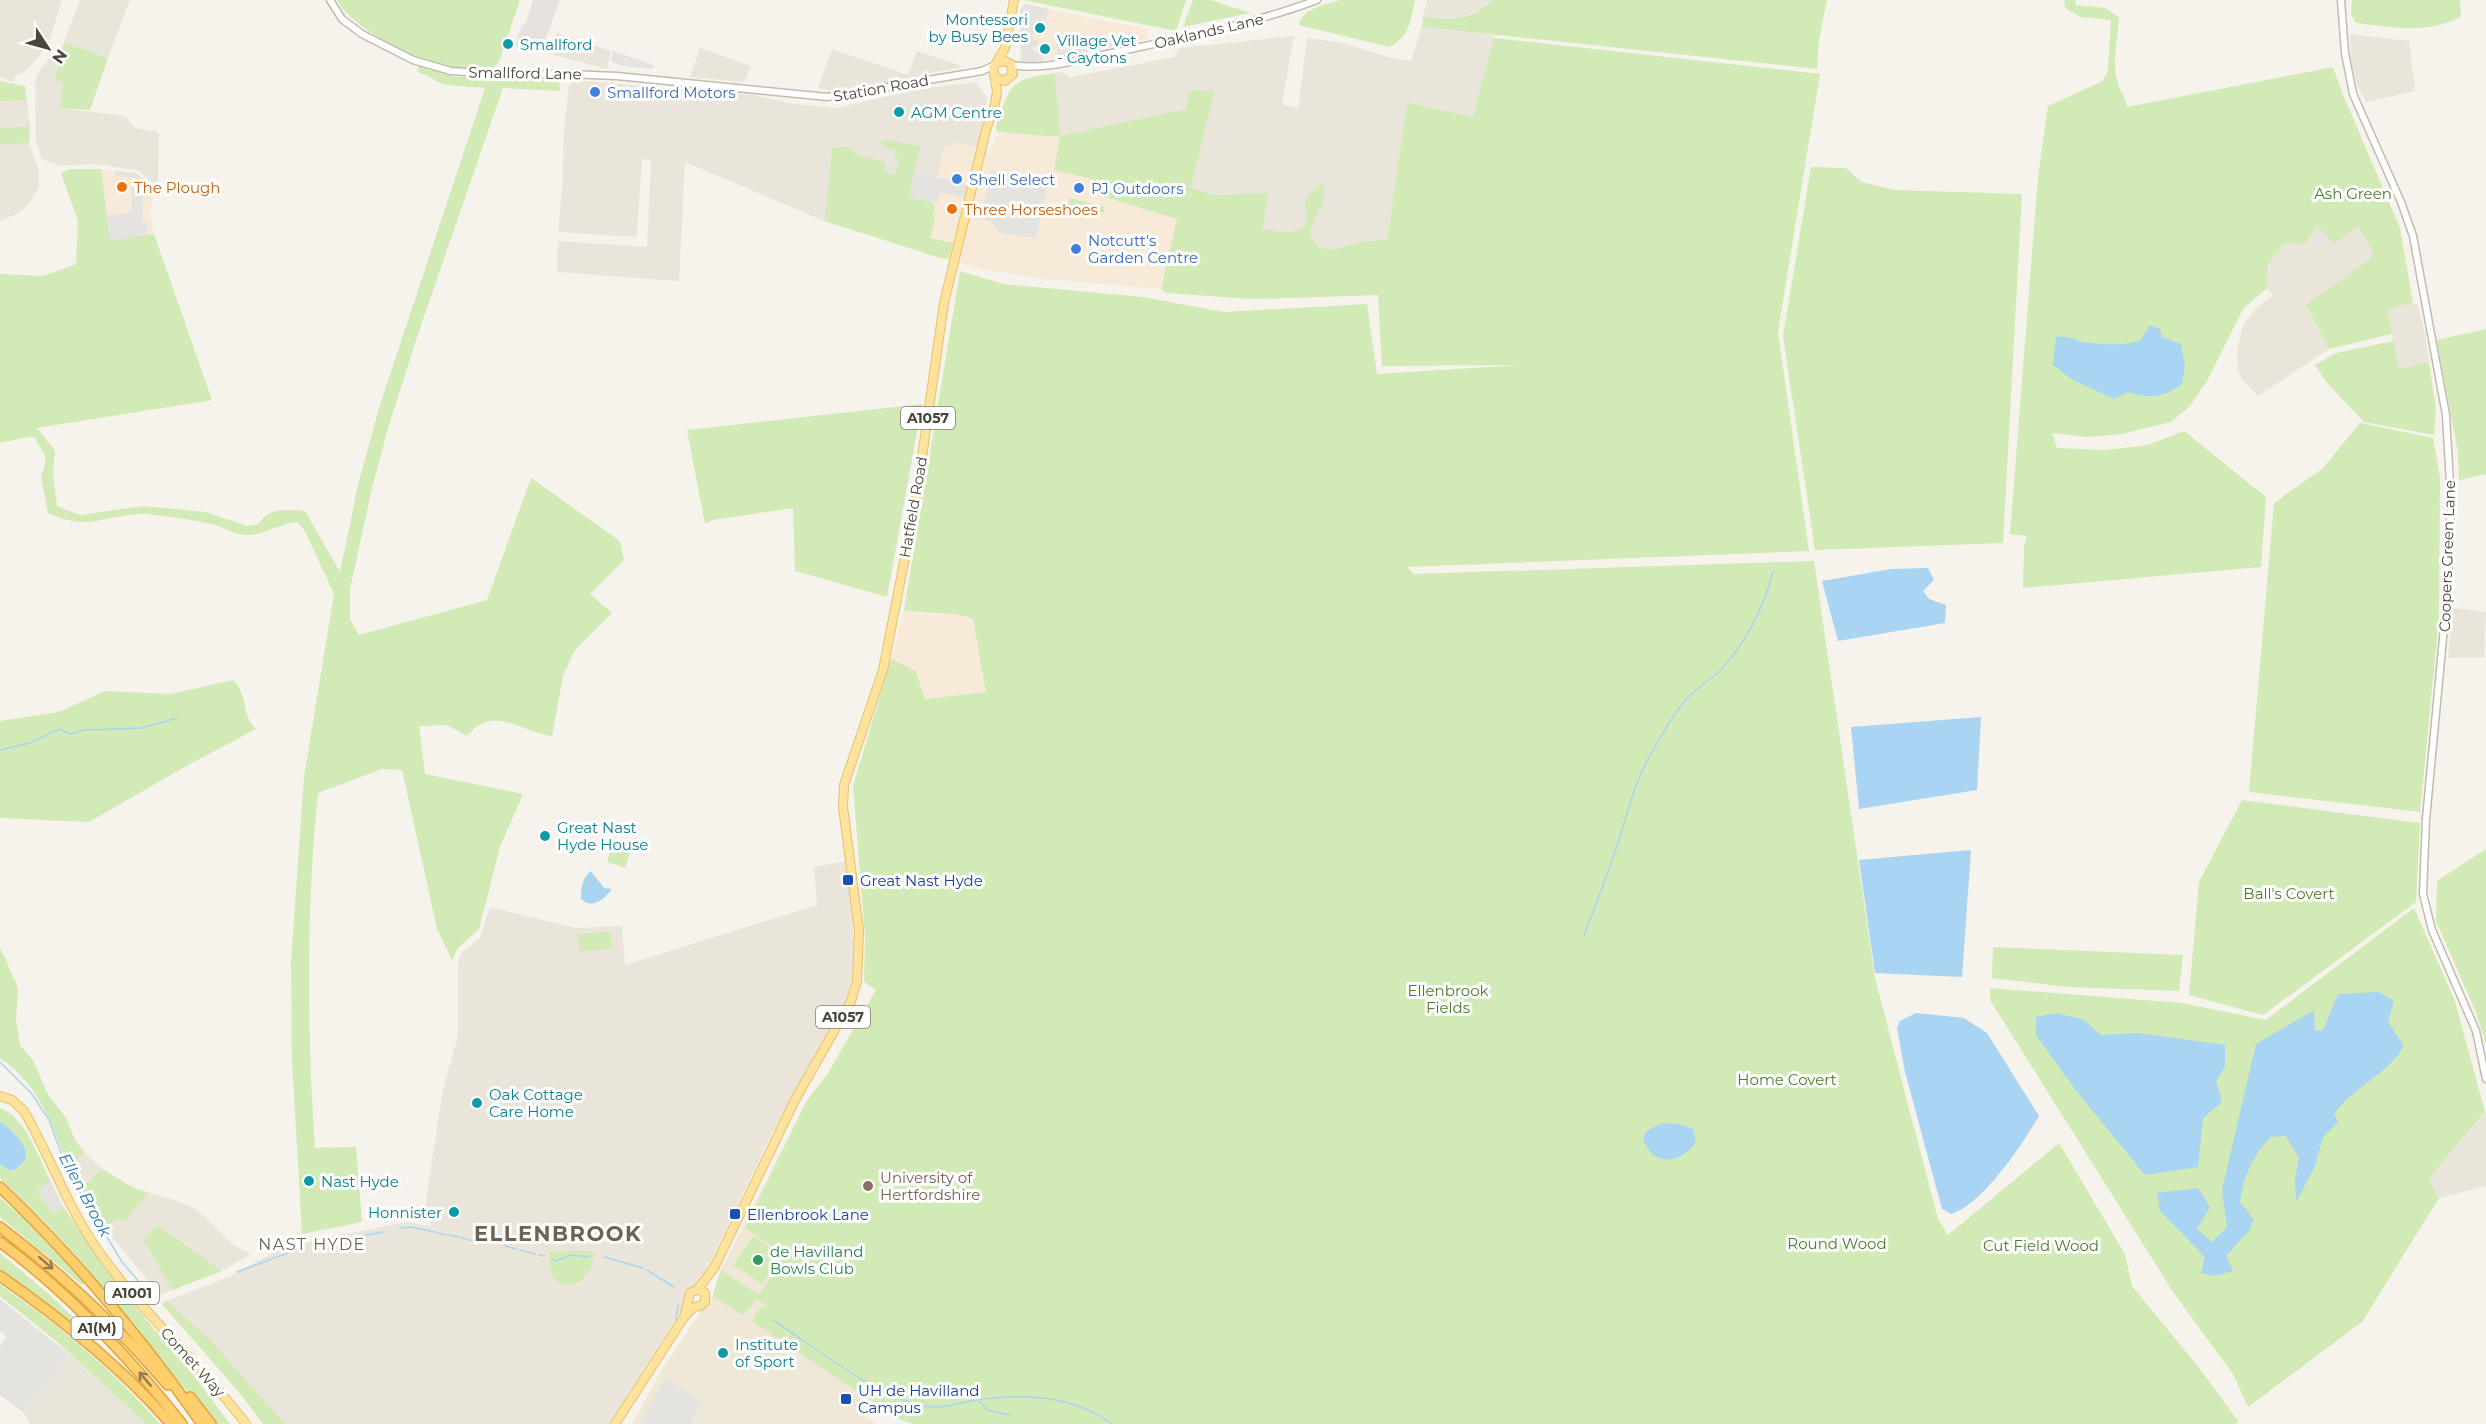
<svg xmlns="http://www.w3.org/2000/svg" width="2486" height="1424" font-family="Montserrat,sans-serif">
	<rect width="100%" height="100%" fill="#f6f3ec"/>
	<g fill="#eae5da">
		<polygon points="0,0 62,0 48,45 27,70 16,75 13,82 0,77"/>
		<polygon points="80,0 130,0 108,58 64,42"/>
		<polygon points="1427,0 1493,0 1485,7 1457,20 1423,17"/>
		<polygon points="1422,27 1495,35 1473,117 1407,102 1379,295 1252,299 1269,193 1214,195 1191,188 1215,91 1186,109 1060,137 1055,73 1062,72 1071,77 1174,57 1180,48 1294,36 1282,104 1298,109 1307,38 1343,43 1391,58 1411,61"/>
		<polygon points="557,33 611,51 607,69 550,54"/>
		<polygon points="2350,34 2409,41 2415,91 2366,102 2357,85 2351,60"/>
		<polygon points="700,48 751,66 744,82 690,77"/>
		<polygon points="61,49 54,80 62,82 60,108 125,116 135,128 159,132 158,185 152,183 139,171 96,164 60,166 42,159 36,141 35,81 40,70 56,50"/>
		<polygon points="832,49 908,75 917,51 965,67 929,73 905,81 835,91 818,88"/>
		<polygon points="573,80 753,95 794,104 837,108 918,89 976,82 987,98 978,147 945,146 937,178 915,172 899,244 824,221 685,162 679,281 557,272 558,241 647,247 651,160 642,159 637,234 635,237 558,232 562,191 564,131 569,86"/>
		<polygon points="27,100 30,126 0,128 0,101"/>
		<polygon points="29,143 39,171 39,188 29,203 19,213 0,221 0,145"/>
		<polygon points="2317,225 2358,227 2373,251 2371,258 2306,306 2329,349 2258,396 2242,380 2238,369 2237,350 2243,326 2255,309 2273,295 2267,288 2266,266 2284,243"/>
		<polygon points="2413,303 2418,305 2425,333 2429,362 2399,369 2387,310"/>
		<polygon points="2453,608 2486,612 2484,657 2448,658"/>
		<polygon points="847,861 852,904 854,966 846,1001 772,1133 706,1271 609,1424 267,1424 161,1303 231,1276 272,1253 318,1239 407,1222 431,1226 425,1205 443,1090 458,1036 458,962 462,952 480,938 490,907 576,928 622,926 625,965 817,905 814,867"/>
		<polygon points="2486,1112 2486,1186 2439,1198 2429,1178"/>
		<polygon points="85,1153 106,1172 134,1188 171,1199 194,1208 205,1217 233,1245 251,1254 222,1271 160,1295 104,1227 68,1167"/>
		<polygon points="70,1355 146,1424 30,1424 23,1412"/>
	</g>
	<g fill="#f7ead8">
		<polygon points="1025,4 1086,17 1150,29 1147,39 1024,64 1021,61 1020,10"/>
		<polygon points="997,132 1060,137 1054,170 1111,184 1108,198 1178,219 1161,289 1044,279 980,269 899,244 915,172 937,178 945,146 952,147 953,142 991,150"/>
		<polygon points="101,169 136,173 158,188 153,199 150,215 154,234 110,240"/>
		<polygon points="904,610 922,614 957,613 973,619 986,692 925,699 918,675 891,659"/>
	</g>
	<g fill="#e6e2dd">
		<polygon points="531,0 560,0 545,40 542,39 528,49 515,45 522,25 525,24 533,1"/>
		<polygon points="50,1180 63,1206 54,1214 37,1192"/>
	</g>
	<polygon fill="#efe8d6" points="828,1073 879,1370 860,1413 877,1424 632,1424 662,1369 713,1294 721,1270 806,1102"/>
	<g fill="#d2eab5">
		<path d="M337 0H520L499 62 494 67C476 68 456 69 438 64 408 55 352 28 337 0Z"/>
		<polygon points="1023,0 1186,0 1176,31"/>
		<polygon points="1193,0 1211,0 1250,13 1183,27"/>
		<path d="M1340 0H1415C1411 20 1409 38 1389 47L1299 25C1302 8 1325 5 1340 0Z"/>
		<path d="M1493 0H1827L1819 40 1817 69 1422 27 1423 17C1455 20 1467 22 1493 0Z"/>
		<path d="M2064 0H2075L2076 5 2106 8 2119 18C2118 37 2112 61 2117 80 2119 90 2126 97 2127 107L2333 67 2342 92 2400 228 2413 303 2387 310 2392 334 2329 349 2306 305 2371 258 2373 251 2358 227 2334 244 2317 225 2305 244 2284 243 2267 266V288L2243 309 2207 381 2190 406 2171 422 2121 434 2087 437 2052 433 2057 448 2106 450 2148 445 2184 431 2266 497 2261 567 2023 588 2024 545 2027 536 2010 534 2038 177 2048 106 2103 81 2108 70 2111 20 2081 17 2065 8Z"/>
		<path d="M2352 0H2460L2461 16C2430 35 2391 27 2356 23L2351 15Z"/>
		<path d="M1494 38 1820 74 1778 332 1809 551 1407 567 1413 574 1814 561 1875 978 1938 1219 1948 1235 2059 1143 2125 1254 2132 1286 2200 1369 2239 1422 2236 1424H913L897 1418 752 1321 759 1309 767 1306 757 1299 744 1314H740L716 1298 713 1294 721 1270 759 1295 785 1255 745 1228 806 1102 828 1073 876 990 864 982 865 936 853 786 891 659 916 671 925 699 986 692 973 619C950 610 927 615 904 610L960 271 1003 284 1143 297 1224 312 1367 304 1377 374 1521 365 1382 366 1378 295 1252 299 1166 293 1161 289 1177 219 1108 198 1111 184 1054 170 1060 137 997 132 996 127C1011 84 1008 80 1055 73L1060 136 1186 109 1189 90 1215 91 1191 188 1214 195 1269 193 1263 229C1280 231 1293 237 1306 224 1308 196 1298 203 1322 184L1325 188C1324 209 1311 220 1310 236L1319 248 1334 250 1360 242 1387 240 1407 102 1473 117Z"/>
		<polygon points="64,42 108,58 90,110 60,108 62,82 54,81"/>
		<path d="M419 66 456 77H486L500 79 559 78 560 91 503 88 418 334 389 425 372 488 350 589V619L359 635 487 600 531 478 620 541 624 560 590 594 612 613 574 651 563 676 552 736C519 732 494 703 467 736L447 725 419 726 425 774 523 794 500 847 479 929 458 948 452 960 437 929 402 770 382 769 318 793C306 910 307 1031 315 1148L356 1147 362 1222 302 1234 292 1061 291 962 304 777 334 594 306 533 298 522C281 523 266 534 250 535 236 536 228 529 215 525 202 521 155 514 142 514 102 515 90 532 48 513L41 477 45 465V455L35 438 29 437 0 443V274L43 276 76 264 78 221 61 173 70 169H101L110 240 154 234 212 400 37 428 55 451 53 473 57 506 80 515 143 506 205 512 247 526 258 524C270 507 285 509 305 511L340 572 358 485 379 408 485 88 445 85 417 71Z"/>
		<polygon points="0,81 25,86 27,100 0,101"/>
		<polygon points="30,126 29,143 0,145 0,128"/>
		<polygon points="888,140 920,146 909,197 931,202 935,207 933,216 935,219 930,238 953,243 949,258 943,259 825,221 832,148 850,146 854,153 886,163 885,172 895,175 899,159 894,157 895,150 886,148 880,141"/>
		<polygon points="1811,167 1846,168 1861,182 1895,190 2022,194 2003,543 1815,550 1783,336"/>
		<polygon points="1070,198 1105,207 1104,212 1062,215 1063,209 1067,209"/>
		<polygon points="2486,329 2486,474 2459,480 2458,453 2437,340"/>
		<polygon points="2394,341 2399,369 2429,362 2436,410 2434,435 2364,422 2328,384 2315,365 2336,353"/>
		<polygon points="922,404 887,597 795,571 793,508 713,520 705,524 687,430"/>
		<polygon points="2360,423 2433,438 2440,478 2439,617 2420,812 2249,792 2274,503 2322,469"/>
		<path d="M233 680C248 693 241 715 256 729L190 764 89 822 0 818V721L59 712 105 691 171 694Z"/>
		<polygon points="2242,800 2420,823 2416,902 2263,1015 2189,995 2199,882"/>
		<polygon points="612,844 631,849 625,868 607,862"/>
		<polygon points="2486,849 2486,1044 2475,1010 2436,921 2437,881"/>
		<polygon points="2414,908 2455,1001 2485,1112 2429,1178 2439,1198 2362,1322 2248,1407 2233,1374 2173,1292 1990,1000 1990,988 2182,1003 2266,1020"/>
		<polygon points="611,932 611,949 579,951 578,934"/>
		<path d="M0 947 18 988 16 1020 20 1045 33 1060 47 1093 66 1118 75 1140 85 1153 68 1167C53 1126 39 1084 0 1058Z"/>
		<polygon points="1993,947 2183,955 2179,991 2067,987 1992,978"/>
		<path d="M0 1108C25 1116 39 1159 50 1180L37 1192 54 1214 63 1206 100 1262 153 1328 179 1356 230 1424H214L72 1251 45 1222 0 1178V1164L8 1170H14L23 1161 26 1153 13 1131 0 1122Z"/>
		<polygon points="102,1169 134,1188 148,1193 126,1220 117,1220 104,1227 81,1189"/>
		<polygon points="0,1198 28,1222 85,1282 82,1285 0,1217"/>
		<polygon points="157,1225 222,1271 172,1290 144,1240"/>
		<polygon points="753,1236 782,1255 762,1284 733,1265"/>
		<path d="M583 1251 595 1252C587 1299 543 1295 550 1252Z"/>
		<polygon points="0,1253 50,1295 86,1330 82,1333 0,1271"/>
		<path d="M0 1285C58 1324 114 1371 160 1424H146L56 1341 0 1296Z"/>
		<polygon points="168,1302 211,1341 285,1424 263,1424 239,1392 162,1304"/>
	</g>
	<g fill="#e5e3e0">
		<polygon points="1025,4 1049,9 1047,20 1035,19 1032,39 1038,41 1037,46 1033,47 1034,53 1041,52 1043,61 1024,64 1021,61 1020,10"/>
		<polygon points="1060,34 1076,37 1083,45 1099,39 1128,35 1132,42 1059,59 1056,42"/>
		<polygon points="613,51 654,65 653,69 621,66 611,61"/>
		<polygon points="991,170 1049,182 1036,238 1000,233 991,221 980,219"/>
		<polygon points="115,171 136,173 140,176 144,191 142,221 147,223 148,235 110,240 106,215 131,213 132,185 135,184 135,178 115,176"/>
		<polygon points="915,172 969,185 966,198 940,193 938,203 909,197"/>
		<polygon points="0,1299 70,1355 23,1412 0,1395 0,1346 7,1337 0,1331"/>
		<polygon points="666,1378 697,1398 700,1406 691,1424 639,1424"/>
	</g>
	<g fill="#a9d4f2">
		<path d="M2150 325 2160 329 2162 337 2181 344 2185 366 2182 384C2162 398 2151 399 2128 392L2114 399 2073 380 2053 365 2056 337C2073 336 2071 339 2083 342 2103 345 2121 346 2140 341Z"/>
		<polygon points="1928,568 1934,580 1923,591 1929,599 1946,605 1945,623 1838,641 1822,581 1891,569"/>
		<polygon points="1981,717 1977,790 1859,809 1851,727"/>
		<polygon points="1971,850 1962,977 1875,973 1859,860"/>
		<path d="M591 871 604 888 612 889C604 899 593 910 581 899 581 889 582 877 591 871Z"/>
		<path d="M2379 992 2394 1001 2388 1022 2404 1046C2388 1074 2353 1087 2334 1114L2338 1122 2323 1137 2315 1166 2296 1202 2295 1179 2299 1158 2286 1136 2271 1137C2252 1156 2244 1176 2240 1202L2254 1220 2249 1231 2226 1256 2233 1271 2214 1276 2201 1273 2205 1257 2160 1211 2157 1193 2198 1188 2210 1207 2197 1229 2212 1242 2227 1227 2222 1190 2256 1044 2314 1010 2315 1031 2323 1030 2338 994Z"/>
		<path d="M1916 1013 1964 1018 1987 1033 2039 1116C2022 1145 1983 1204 1951 1214L1942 1209 1905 1072 1897 1028 1900 1021Z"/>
		<polygon points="2057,1013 2084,1020 2101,1035 2139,1033 2225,1045 2225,1067 2216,1081 2222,1102 2203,1118 2198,1167 2145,1175 2075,1089 2036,1035 2036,1017"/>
		<path d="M0 1122C9 1126 27 1145 26 1155 26 1161 18 1167 14 1170H8L0 1164Z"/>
		<path d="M1663 1123 1679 1124 1693 1129 1696 1142C1687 1155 1671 1165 1655 1156 1650 1153 1646 1145 1643 1141L1646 1131Z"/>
	</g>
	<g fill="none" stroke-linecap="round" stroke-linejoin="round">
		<g stroke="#a9d4f2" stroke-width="1.5">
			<polyline points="0,750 30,743 59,729 71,734 84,730 142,728 177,718"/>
			<path d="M1584 936C1596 903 1609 871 1620 837 1629 807 1636 779 1652 752 1663 733 1675 711 1690 695 1699 686 1710 680 1719 672 1745 644 1763 610 1773 572"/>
			<polyline points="0,1062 32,1094 49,1120 68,1172 122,1262 152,1297"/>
			<polyline points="401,1228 410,1227 435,1232"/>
			<polyline points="438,1233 446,1235"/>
			<polyline points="448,1235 459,1237"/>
			<polyline points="461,1238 467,1239"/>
			<polyline points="469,1240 479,1242"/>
			<polyline points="327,1243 383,1232"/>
			<polyline points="505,1246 516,1249"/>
			<polyline points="520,1250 535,1254"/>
			<polyline points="539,1255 545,1256"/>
			<polyline points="604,1257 643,1268"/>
			<polyline points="552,1259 556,1261 571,1255 589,1257"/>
			<polyline points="647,1270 674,1287"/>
			<polyline points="237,1272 296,1250"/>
			<polyline points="676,1319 678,1305"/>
			<path d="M773 1320C815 1347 883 1403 932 1407 946 1408 963 1402 977 1400 1024 1393 1073 1395 1112 1424"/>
			<polyline points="979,1401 987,1410 1010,1415"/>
		</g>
		<g stroke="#c2bbae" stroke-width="9">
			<g id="minor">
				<polyline points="330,0 342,19 362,34 413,60 451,71 508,75 567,74 617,76 827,97 982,71 995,65"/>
				<polyline points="2341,0 2345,53 2353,94 2401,202 2413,236 2446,415 2451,500 2448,585 2426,819 2423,894 2432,930 2476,1031 2486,1079"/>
				<path d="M1012 65C1044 71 1080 59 1112 53 1181 38 1250 25 1317 0"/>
			</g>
		</g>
		<g stroke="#e6c16a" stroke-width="10">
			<g id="major">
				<polyline points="996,78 1005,81 1013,74 1011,64 1005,61 999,62"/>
				<path d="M0 1096 12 1100 24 1111C50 1156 67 1206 97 1249 141 1312 200 1363 246 1424"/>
				<polyline points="684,1317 690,1293 698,1289 714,1268 795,1100 851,1001 857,981 859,930 843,807 844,785 883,670 915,506 944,303 986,130 995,104 997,91 993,68 1005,48 1014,0"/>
				<polyline points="615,1424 684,1317 694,1307 700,1306 705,1302 705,1293 698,1289"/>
			</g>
		</g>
		<g stroke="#e0a43c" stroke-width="12">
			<g id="highway">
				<path d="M0 1187C76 1259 142 1339 202 1424"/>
				<path d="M0 1227C62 1274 117 1326 168 1385"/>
				<path d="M0 1242C69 1293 129 1357 182 1424"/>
				<path d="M0 1276C62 1319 121 1367 171 1424"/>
				<polyline points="190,1397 211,1424"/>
			</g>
		</g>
		<use href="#minor" stroke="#fff" stroke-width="6"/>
		<use href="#major" stroke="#ffe39c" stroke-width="8"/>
		<use href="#highway" stroke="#ffcf6e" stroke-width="9"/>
	</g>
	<defs><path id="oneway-shaft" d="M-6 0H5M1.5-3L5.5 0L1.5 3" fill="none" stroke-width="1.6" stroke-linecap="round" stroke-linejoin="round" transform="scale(1.5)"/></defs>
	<g stroke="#937c4e">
		<use href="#oneway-shaft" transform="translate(46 1263) rotate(41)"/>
		<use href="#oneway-shaft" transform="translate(145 1379) rotate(-131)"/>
	</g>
	<g fill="#0f9aa8" stroke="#fff" stroke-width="2">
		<circle cx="1040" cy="28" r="6"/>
		<circle cx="508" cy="44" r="6"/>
		<circle cx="1045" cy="49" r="6"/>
		<circle cx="899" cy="112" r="6"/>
		<circle cx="545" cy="836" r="6"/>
		<circle cx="477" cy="1103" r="6"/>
		<circle cx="309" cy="1181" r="6"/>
		<circle cx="454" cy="1212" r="6"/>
		<circle cx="723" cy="1353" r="6"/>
	</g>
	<g fill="#3f7fe0" stroke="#fff" stroke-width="2">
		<circle cx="595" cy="92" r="6"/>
		<circle cx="957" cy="179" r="6"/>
		<circle cx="1079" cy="188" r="6"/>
		<circle cx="1076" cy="249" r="6"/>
	</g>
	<g fill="#e8710a" stroke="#fff" stroke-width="2">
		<circle cx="122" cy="187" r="6"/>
		<circle cx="952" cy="209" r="6"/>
	</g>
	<g fill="#1a4fb4" stroke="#fff" stroke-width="2">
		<rect x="842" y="874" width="12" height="12" rx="3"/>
		<rect x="729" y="1208" width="12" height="12" rx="3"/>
		<rect x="840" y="1393" width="12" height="12" rx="3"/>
	</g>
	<circle fill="#8d6e63" stroke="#fff" stroke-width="2" cx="868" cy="1186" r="6"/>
	<circle fill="#2e9e5b" stroke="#fff" stroke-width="2" cx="758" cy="1260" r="6"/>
	<g text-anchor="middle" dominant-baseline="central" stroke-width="6" stroke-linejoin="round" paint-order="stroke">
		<g fill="#fff" stroke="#817c74" stroke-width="1.5">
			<rect x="901" y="407" width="54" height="22" rx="4.5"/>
			<rect x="816" y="1006" width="54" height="22" rx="4.5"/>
			<rect x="105" y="1282" width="54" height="22" rx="4.5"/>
			<rect x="71.5" y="1317" width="51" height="22" rx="4.5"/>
		</g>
		<g font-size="14" font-weight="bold" fill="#4b4439">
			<text x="928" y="418">A1057</text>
			<text x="843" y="1017">A1057</text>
			<text x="132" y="1293">A1001</text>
			<text x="97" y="1328">A1(M)</text>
		</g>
		<g font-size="15" fill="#0d838f" stroke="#fff" text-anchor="start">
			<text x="1028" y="19" text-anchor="end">Montessori<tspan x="1028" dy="17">by Busy Bees</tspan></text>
			<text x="1057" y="40">Village Vet<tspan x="1057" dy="17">- Caytons</tspan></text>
			<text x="520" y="44">Smallford</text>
			<text x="911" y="112">AGM Centre</text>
			<text x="557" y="827">Great Nast<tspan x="557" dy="17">Hyde House</tspan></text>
			<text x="489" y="1094">Oak Cottage<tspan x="489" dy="17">Care Home</tspan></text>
			<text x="321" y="1181">Nast Hyde</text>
			<text x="442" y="1212" text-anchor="end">Honnister</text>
			<text x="735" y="1344">Institute<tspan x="735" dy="17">of Sport</tspan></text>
		</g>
		<g font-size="15" fill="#4b4439" stroke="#fff">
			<text transform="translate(1209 31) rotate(-13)">Oaklands Lane</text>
			<text transform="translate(525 73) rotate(1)">Smallford Lane</text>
			<text transform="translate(881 88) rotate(-10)">Station Road</text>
			<text transform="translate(913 507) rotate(-80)">Hatfield Road</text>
			<text transform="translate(2447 556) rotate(-88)">Coopers Green Lane</text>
			<text transform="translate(193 1362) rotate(48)">Comet Way</text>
		</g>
		<g font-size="15" fill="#366cbe" stroke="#fff" text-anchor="start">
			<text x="607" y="92">Smallford Motors</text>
			<text x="969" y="179">Shell Select</text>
			<text x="1091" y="188">PJ Outdoors</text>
			<text x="1088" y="240">Notcutt's<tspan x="1088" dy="17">Garden Centre</tspan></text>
		</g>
		<g font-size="15" fill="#c56008" stroke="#fff" text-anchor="start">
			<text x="134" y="187">The Plough</text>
			<text x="964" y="209">Three Horseshoes</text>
		</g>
		<g font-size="15" fill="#4a7f2a" stroke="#fff">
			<text x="2353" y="193">Ash Green</text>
			<text x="2289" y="893">Ball's Covert</text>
			<text x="1448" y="990">Ellenbrook<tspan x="1448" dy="17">Fields</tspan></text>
			<text x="1787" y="1079">Home Covert</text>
			<text x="1837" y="1243">Round Wood</text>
			<text x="2041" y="1245">Cut Field Wood</text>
		</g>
		<g font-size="15" fill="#164399" stroke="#fff" text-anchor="start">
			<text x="860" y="880">Great Nast Hyde</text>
			<text x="747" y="1214">Ellenbrook Lane</text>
			<text x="858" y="1390">UH de Havilland<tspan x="858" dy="17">Campus</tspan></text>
		</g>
		<g font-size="15" fill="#785e54" stroke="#fff" text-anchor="start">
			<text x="880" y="1177">University of<tspan x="880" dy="17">Hertfordshire</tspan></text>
		</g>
		<g font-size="15" fill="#27864d" stroke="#fff" text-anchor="start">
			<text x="770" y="1251">de Havilland<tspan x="770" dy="17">Bowls Club</tspan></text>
		</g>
		<g font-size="16" font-style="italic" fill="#2e7ab2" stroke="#fff">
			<text transform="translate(85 1195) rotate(62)">Ellen Brook</text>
		</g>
		<g font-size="16" letter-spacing="1.5" fill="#6e6250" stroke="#fff">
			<text x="312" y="1244">NAST HYDE</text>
		</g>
		<g font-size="21" font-weight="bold" letter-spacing="1.5" fill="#6e6250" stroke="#fff">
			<text x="558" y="1233">ELLENBROOK</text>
		</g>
	</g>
	<g transform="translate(48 48) rotate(126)" stroke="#ffffff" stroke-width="4.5" paint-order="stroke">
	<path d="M0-4.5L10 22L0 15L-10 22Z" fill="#4b4439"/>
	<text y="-9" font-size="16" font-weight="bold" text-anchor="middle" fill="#4b4439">N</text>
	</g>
</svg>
